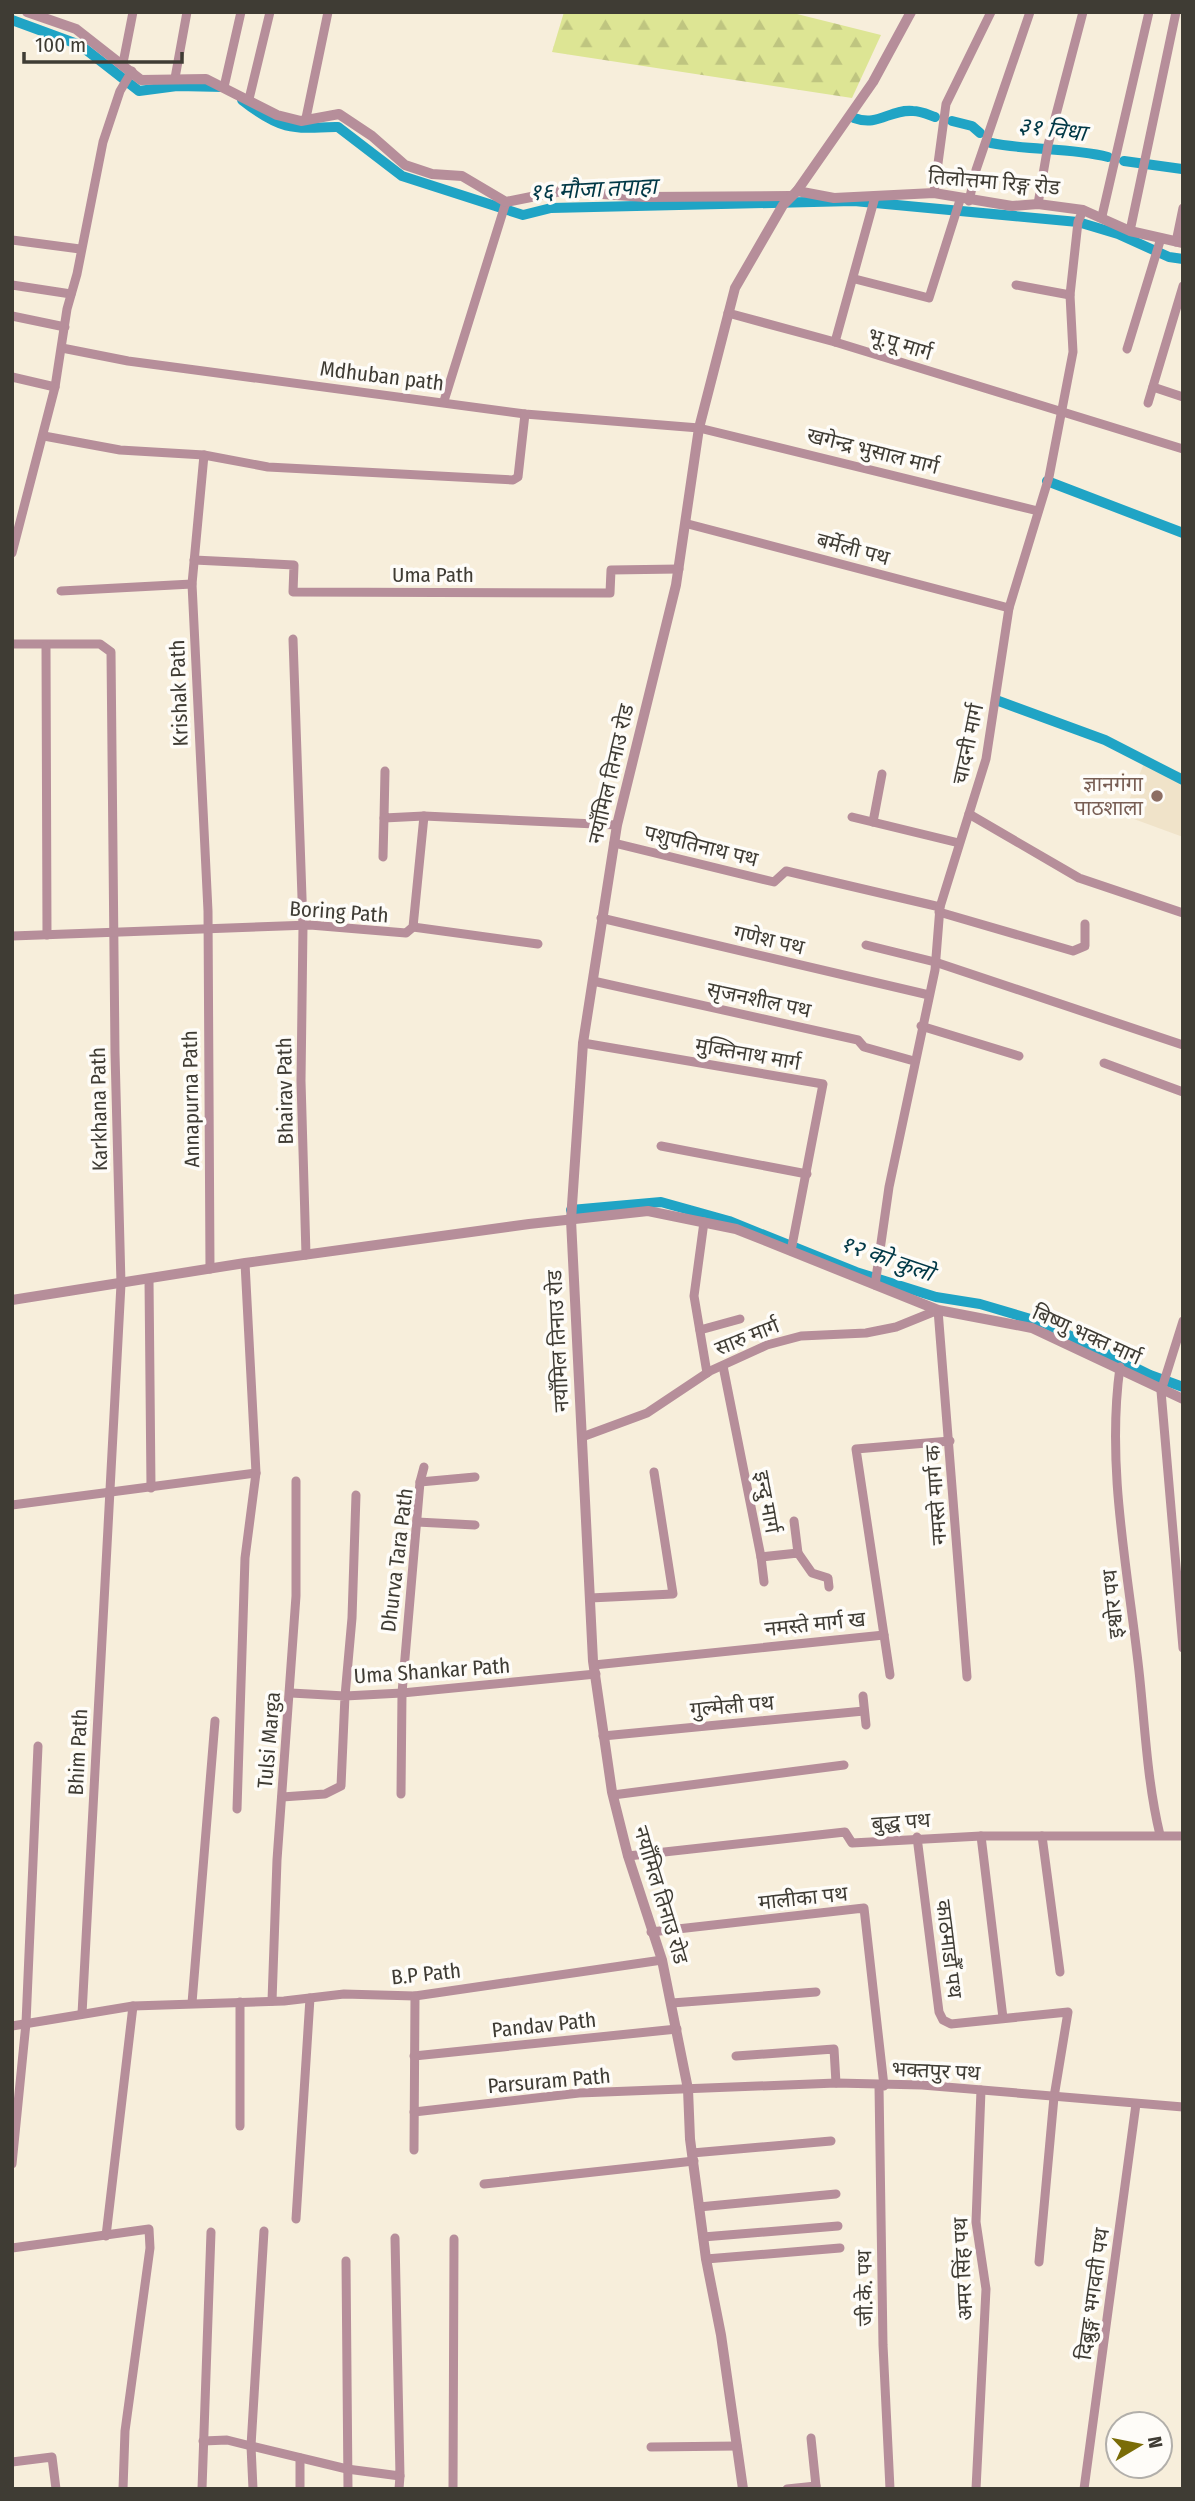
<svg xmlns="http://www.w3.org/2000/svg" width="1195" height="2501" font-family="'Fira Sans Condensed','Noto Sans Devanagari',sans-serif">
	<defs>
		<pattern id="forest-firs" width="22" height="20" patternUnits="userSpaceOnUse" patternTransform="scale(1.75)"><rect width="22" height="20" fill="#dde594"/><path d="M5 1l3.5 6h-7zM16 11l3.5 6h-7z" fill="#bfc580"/></pattern>
	</defs>
	<rect width="100%" height="100%" fill="#f7eedb"/>
	<polygon fill="#f0e3c9" points="1145,761 1183,773 1183,837 1123,815"/>
	<polygon fill="url(#forest-firs)" points="564,12 789,12 881,35 852,98 552,52"/>
	<g fill="none" stroke-linecap="round" stroke-linejoin="round">
		<g stroke="#20a4c5" stroke-width="10">
			<polyline points="12,20 80,45 139,91 177,86 224,87"/>
			<path d="M242 100C280 130 291 129 338 127L402 176 523 215 551 208 854 201 1078 222 1118 234 1169 257 1183 259"/>
			<path d="M854 118C879 127 889 109 913 111 921 111 929 115 935 117"/>
			<polyline points="952,121 972,126 980,133"/>
			<path d="M991 143C1030 151 1069 147 1108 157"/>
			<polyline points="1124,161 1182,169"/>
			<polyline points="1047,481 1183,533"/>
			<polyline points="996,700 1105,740 1183,780"/>
			<polyline points="571,1210 661,1202 729,1221 856,1272 936,1297 980,1304 1044,1323 1150,1375 1183,1387"/>
		</g>
		<g stroke="#b68e9a" stroke-width="9">
			<polyline points="123,63 133,12"/>
			<polyline points="175,78 187,12"/>
			<polyline points="224,87 241,12"/>
			<polyline points="249,99 270,12"/>
			<polyline points="306,118 328,12"/>
			<polyline points="934,193 946,104 991,12"/>
			<polyline points="969,201 976,170 1030,12"/>
			<polyline points="1038,204 1048,145 1083,12"/>
			<polyline points="1102,216 1149,12"/>
			<polyline points="1130,231 1176,12"/>
			<polyline points="12,240 80,249"/>
			<polyline points="1176,242 1183,208"/>
			<polyline points="855,279 929,298 960,200"/>
			<polyline points="12,285 71,294"/>
			<polyline points="1016,285 1070,295"/>
			<polyline points="728,313 835,342 1183,449"/>
			<polyline points="12,316 65,327"/>
			<polyline points="835,342 875,197"/>
			<polyline points="62,348 128,361 525,414 699,428 1038,511"/>
			<polyline points="1127,349 1161,238"/>
			<polyline points="12,377 55,387 67,309 77,274 103,142 120,91 132,71"/>
			<polyline points="1153,387 1183,397"/>
			<polyline points="444,401 506,202"/>
			<polyline points="1148,403 1183,286"/>
			<polyline points="44,436 120,450 204,455 268,467 513,480 518,477 525,414"/>
			<polyline points="204,455 192,584 208,911 210,1269"/>
			<polyline points="688,524 1009,608"/>
			<polyline points="12,553 55,387"/>
			<polyline points="194,560 294,565 293,592 610,593 611,570 679,569"/>
			<polyline points="61,591 192,584"/>
			<polyline points="293,639 303,926 301,1081 306,1255"/>
			<polyline points="12,644 100,644 111,652 115,1053 121,1284 82,2014"/>
			<polyline points="46,646 47,935"/>
			<polyline points="385,771 384,818 424,816"/>
			<polyline points="969,814 1079,878 1183,913"/>
			<polyline points="852,817 959,843"/>
			<polyline points="873,822 882,774"/>
			<polyline points="614,843 774,882 786,871 940,907"/>
			<polyline points="383,857 384,818"/>
			<polyline points="939,912 1073,951 1085,946 1085,924"/>
			<polyline points="601,918 929,995"/>
			<polyline points="413,927 538,944"/>
			<polyline points="12,936 310,925 406,933 413,927 424,816 617,825"/>
			<polyline points="866,945 935,962 1183,1045"/>
			<polyline points="593,981 858,1040 864,1047 914,1061"/>
			<polyline points="921,1026 1019,1056"/>
			<polyline points="583,1043 823,1084 791,1251"/>
			<polyline points="1104,1063 1183,1092"/>
			<polyline points="661,1146 807,1174"/>
			<polyline points="704,1222 694,1296 707,1373"/>
			<polyline points="149,1279 151,1488"/>
			<polyline points="875,1285 889,1187 935,970 940,907 986,759 1009,608 1049,477 1073,352 1070,295 1078,222 1083,210"/>
			<polyline points="1183,1321 1161,1391 1183,1648"/>
			<polyline points="700,1330 740,1319"/>
			<polyline points="723,1366 761,1557 798,1553 812,1573 828,1578 829,1587"/>
			<path d="M1120 1367C1106 1467 1128 1571 1139 1671 1145 1726 1147 1781 1160 1835"/>
			<polyline points="582,1437 647,1413 710,1371 767,1345 801,1336 866,1333 896,1327 938,1310 967,1677"/>
			<polyline points="420,1482 424,1467"/>
			<polyline points="356,1495 352,1618 345,1696 402,1693 596,1674"/>
			<polyline points="12,1505 256,1473"/>
			<polyline points="794,1521 798,1553"/>
			<polyline points="417,1522 475,1525"/>
			<polyline points="761,1557 764,1582"/>
			<polyline points="590,1598 673,1594 654,1472"/>
			<polyline points="884,1635 890,1675"/>
			<polyline points="594,1665 884,1635 856,1449 950,1441"/>
			<polyline points="863,1696 866,1725"/>
			<polyline points="603,1736 864,1711"/>
			<polyline points="401,1794 402,1693 420,1482 475,1477"/>
			<polyline points="613,1795 844,1765"/>
			<polyline points="282,1797 325,1794 341,1786 345,1696 291,1693"/>
			<polyline points="237,1809 245,1558 256,1473 245,1263"/>
			<polyline points="981,1836 1003,2018"/>
			<polyline points="1042,1836 1060,1972"/>
			<polyline points="917,1837 939,2012 943,2020 951,2024 1068,2012 1054,2097 1039,2262"/>
			<polyline points="628,1856 845,1832 852,1843 981,1836 1183,1836"/>
			<polyline points="651,1932 864,1908 884,2086"/>
			<polyline points="272,2001 277,1860 296,1596 296,1481"/>
			<polyline points="192,2003 215,1721"/>
			<polyline points="672,2003 816,1992"/>
			<polyline points="12,2026 133,2006 284,2001 344,1994 415,1996 662,1960"/>
			<polyline points="414,2056 677,2029"/>
			<polyline points="736,2056 834,2049 836,2083"/>
			<polyline points="879,2086 883,2345 890,2489"/>
			<polyline points="414,2112 579,2093 836,2083 922,2085 1183,2107"/>
			<polyline points="240,2126 240,2002"/>
			<polyline points="414,2150 415,1996"/>
			<polyline points="692,2153 831,2141"/>
			<polyline points="12,2164 26,2023 38,1746"/>
			<polyline points="484,2184 694,2161"/>
			<polyline points="699,2207 836,2194"/>
			<polyline points="296,2219 310,1998"/>
			<polyline points="106,2236 133,2006"/>
			<polyline points="703,2237 838,2226"/>
			<polyline points="12,2248 149,2229 150,2248 125,2431 123,2489"/>
			<polyline points="706,2259 840,2248"/>
			<polyline points="346,2261 348,2489"/>
			<polyline points="811,2438 816,2486"/>
			<polyline points="203,2441 227,2440 251,2446 264,2231"/>
			<polyline points="651,2447 737,2446"/>
			<polyline points="12,2462 52,2457 56,2489"/>
			<polyline points="202,2489 211,2232"/>
			<polyline points="253,2489 251,2446 347,2469 400,2476 395,2238"/>
			<polyline points="300,2489 300,2458"/>
			<polyline points="399,2489 400,2476"/>
			<polyline points="453,2489 454,2239"/>
			<polyline points="787,2489 816,2486 816,2489"/>
			<polyline points="976,2489 986,2289 976,2222 981,2090"/>
			<polyline points="1084,2489 1136,2104"/>
		</g>
		<g stroke="#b68e9a" stroke-width="10">
			<polyline points="27,12 76,29 141,80 206,79 277,115 301,121 339,114 372,136 405,165 432,174 462,176 506,202 561,191 644,197 790,196"/>
			<polyline points="797,191 834,198 934,193 1012,206 1038,204 1083,210 1130,231 1183,243"/>
			<polyline points="12,1300 245,1263 529,1224 648,1211 736,1229 938,1310 1032,1328 1183,1399"/>
			<polyline points="743,2489 721,2335 706,2259 690,2139 688,2089 662,1960 628,1856 612,1792 593,1661 571,1220 583,1043 617,825 676,585 699,428 735,288 783,205 797,191 873,82 911,12"/>
		</g>
	</g>
	<circle fill="#8d6e63" stroke="#fefcf8" stroke-width="2.5" cx="1157" cy="796" r="7"/>
	<g text-anchor="middle" dominant-baseline="central" stroke-width="7" stroke-linejoin="round" paint-order="stroke">
		<g font-size="21" fill="#3f3c34" stroke="#fefcf8">
			<text transform="translate(994 182) rotate(5)">तिलोत्तमा रिङ्ग रोड</text>
			<text transform="translate(900 344) rotate(17)">भू.पू मार्ग</text>
			<text transform="translate(382 376) rotate(7)">Mdhuban path</text>
			<text transform="translate(873 451) rotate(14)">खगेन्द्र भुसाल मार्ग</text>
			<text transform="translate(853 549) rotate(15)">बर्मेली पथ</text>
			<text x="433" y="575">Uma Path</text>
			<text transform="translate(179 693) rotate(-92)">Krishak Path</text>
			<text transform="translate(968 744) rotate(-78)">चादनी मार्ग</text>
			<text transform="translate(611 774) rotate(-77)">नयाँमिल तिनाउ रोड</text>
			<text transform="translate(701 846) rotate(14)">पशुपतिनाथ पथ</text>
			<text transform="translate(339 912) rotate(4)">Boring Path</text>
			<text transform="translate(769 940) rotate(13)">गणेश पथ</text>
			<text transform="translate(759 1000) rotate(12)">सृजनशील पथ</text>
			<text transform="translate(748 1054) rotate(10)">मुक्तिनाथ मार्ग</text>
			<text transform="translate(285 1091) rotate(-91)">Bhairav Path</text>
			<text transform="translate(191 1099) rotate(-91)">Annapurna Path</text>
			<text transform="translate(99 1109) rotate(-91)">Karkhana Path</text>
			<text transform="translate(1087 1335) rotate(24)">बिष्णु भक्त मार्ग</text>
			<text transform="translate(747 1337) rotate(-22)">सारु मार्ग</text>
			<text transform="translate(558 1341) rotate(-93)">नयाँमिल तिनाउ रोड</text>
			<text transform="translate(936 1495) rotate(-94)">नमस्ते मार्ग क</text>
			<text transform="translate(767 1502) rotate(79)">इन्दु मार्ग</text>
			<text transform="translate(397 1560) rotate(-83)">Dhurva Tara Path</text>
			<text transform="translate(1113 1604) rotate(-96)">इश्वोर पथ</text>
			<text transform="translate(815 1624) rotate(-6)">नमस्ते मार्ग ख</text>
			<text transform="translate(432 1671) rotate(-4)">Uma Shankar Path</text>
			<text transform="translate(732 1706) rotate(-5)">गुल्मेली पथ</text>
			<text transform="translate(269 1740) rotate(-85)">Tulsi Marga</text>
			<text transform="translate(78 1752) rotate(-87)">Bhim Path</text>
			<text transform="translate(901 1822) rotate(-4)">बुद्ध पथ</text>
			<text transform="translate(661 1895) rotate(73)">नयाँमिल तिनाउ रोड</text>
			<text transform="translate(803 1898) rotate(-6)">मालीका पथ</text>
			<text transform="translate(949 1949) rotate(83)">काठमाडौँ पथ</text>
			<text transform="translate(426 1974) rotate(-6)">B.P Path</text>
			<text transform="translate(544 2025) rotate(-6)">Pandav Path</text>
			<text transform="translate(936 2071) rotate(3)">भक्तपुर पथ</text>
			<text transform="translate(549 2081) rotate(-5)">Parsuram Path</text>
			<text transform="translate(963 2269) rotate(-93)">अमर सिंह पथ</text>
			<text transform="translate(865 2288) rotate(-91)">जी.के. पथ</text>
			<text transform="translate(1093 2294) rotate(-82)">दिब्रुङ्ग भगवती पथ</text>
		</g>
		<g font-size="21" fill="#785e54" stroke="#fefcf8" text-anchor="end">
			<text x="1143" y="784">ज्ञानगंगा<tspan x="1143" dy="24">पाठशाला</tspan></text>
		</g>
		<g font-size="23" font-style="italic" fill="#003846" stroke="#fefcf8">
			<text transform="translate(1052 129) rotate(7)">३१ विधा</text>
			<text transform="translate(593 189) rotate(-3)">१६ मौजा तपाहा</text>
			<text transform="translate(887 1258) rotate(19)">१२ को कुलो</text>
		</g>
	</g>
	<rect width="1195" height="2501" fill="none" stroke="#3f3c34" stroke-width="28"/>
	<g transform="translate(1139 2445) rotate(80)"><circle r="33" fill="#fefcf8" stroke="#b2afaa" stroke-width="2"/>
	<path d="M0-5L12 26L0 18L-12 26Z" fill="#7a6c07"/>
	<text y="-10" font-size="19" font-weight="bold" text-anchor="middle" fill="#3f3c34">N</text>
	</g>
	<path d="M24 52v10h158v-10" fill="none" stroke="#3f3c34" stroke-width="3.5"/>
	<text x="35" y="52" font-size="21" fill="#3f3c34" stroke="#fefcf8" stroke-width="5" paint-order="stroke">100 m</text>
</svg>
